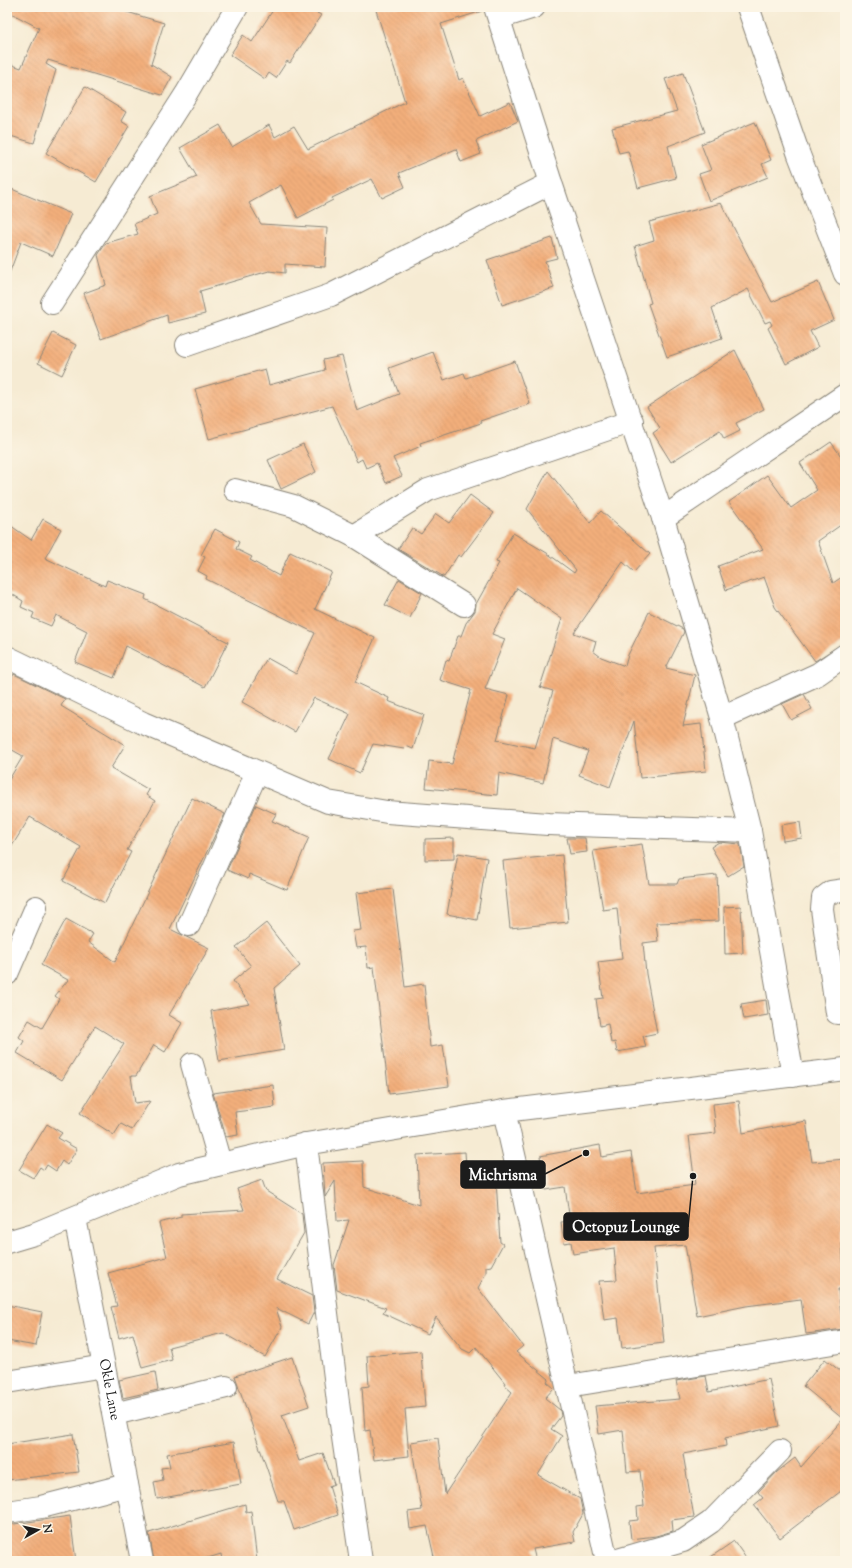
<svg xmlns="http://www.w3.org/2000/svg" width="852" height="1568" font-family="'Sorts Mill Goudy',serif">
	<defs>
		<pattern id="building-back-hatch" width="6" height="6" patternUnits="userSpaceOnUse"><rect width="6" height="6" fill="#f3af7b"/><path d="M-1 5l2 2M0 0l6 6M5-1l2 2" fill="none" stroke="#d0966a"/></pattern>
	</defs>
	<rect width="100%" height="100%" fill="#fcf5e5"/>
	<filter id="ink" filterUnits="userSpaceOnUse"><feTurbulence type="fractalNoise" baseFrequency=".025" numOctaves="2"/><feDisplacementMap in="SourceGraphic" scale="8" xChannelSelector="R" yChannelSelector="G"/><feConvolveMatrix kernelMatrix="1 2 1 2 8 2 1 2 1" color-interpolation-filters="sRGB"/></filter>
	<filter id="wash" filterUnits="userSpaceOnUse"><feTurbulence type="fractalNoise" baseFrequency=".012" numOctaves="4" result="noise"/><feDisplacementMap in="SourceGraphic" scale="16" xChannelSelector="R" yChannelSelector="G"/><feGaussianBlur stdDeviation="0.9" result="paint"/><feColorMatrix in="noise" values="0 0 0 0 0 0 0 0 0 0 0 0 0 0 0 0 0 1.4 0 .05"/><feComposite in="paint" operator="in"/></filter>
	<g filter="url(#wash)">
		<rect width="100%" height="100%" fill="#f6ebd3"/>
		<g id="blocks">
			<g fill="url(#building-back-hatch)" fill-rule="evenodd">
				<polygon points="7,7 110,7 164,23 151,64 172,77 162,95 48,60 46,64 56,70 34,143 7,135 7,74 10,64 21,68 39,28 7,11"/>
				<polygon points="275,7 322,7 317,13 321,15 290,63 287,61 276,78 269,73 265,79 230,55 243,35 252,42"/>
				<polygon points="375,7 481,7 482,11 441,24 459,80 463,78 480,116 510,102 518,121 476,141 481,154 461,162 456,149 399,173 405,187 382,198 372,179 332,198 333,200 298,218 281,185 249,203 261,224 327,228 325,267 285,264 285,273 269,271 200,291 205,314 168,323 167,315 101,339 84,293 106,285 98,255 106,243 138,234 134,224 157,214 150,196 197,177 180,148 220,125 232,147 269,125 275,137 294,126 308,149 405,102"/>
				<polygon points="683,73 705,132 668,146 676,178 638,188 628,151 619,153 612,128 677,111 665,79"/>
				<polygon points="85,87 126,112 121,121 129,126 96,182 46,153"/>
				<polygon points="755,122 771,160 762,164 768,177 709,201 699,174 711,170 701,144"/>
				<polygon points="7,187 71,214 53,256 21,242 9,274 7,274"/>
				<polygon points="721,203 772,302 818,282 834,320 810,331 818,347 786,364 768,328 772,325 770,321 765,323 748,289 712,308 722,338 667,357 648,304 651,303 635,246 654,240 649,222"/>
				<polygon points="552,238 557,258 545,261 554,288 502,305 487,260"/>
				<polygon points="53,333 76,345 62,375 38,363"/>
				<polygon points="735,350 764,409 736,423 740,431 724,439 720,431 671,462 653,433 660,428 647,407"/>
				<polygon points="433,352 444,380 464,373 466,378 515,361 530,404 480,421 481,423 420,443 421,446 393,458 402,476 386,483 377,463 366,468 362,459 357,462 332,406 209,439 195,389 265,369 269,385 325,370 323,360 342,356 357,411 399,394 389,368"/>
				<polygon points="831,442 845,462 845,522 818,541 833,583 845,575 845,642 815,661 775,607 764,577 726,590 718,566 763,549 729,502 767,475 791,508 817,490 800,463"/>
				<polygon points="303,444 316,472 281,489 268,460"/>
				<path d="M548 471 590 523 601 511 650 554 634 572 623 562 574 633 596 641 593 651 601 657 625 666 628 655 649 612 683 629 684 632 666 668 695 675 683 726 701 724 706 771 640 778 634 721 610 787 579 775 588 751 553 739 543 783 499 773 497 795 426 788 429 761 452 764 471 690 440 680 446 660 449 661 458 636H461L466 623 475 611 476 604 499 563 496 562 513 533 547 553 574 573 576 570 527 509ZM517 588 562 619 540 687 553 691 535 748 497 740 509 695 485 689 505 639 492 634Z"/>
				<polygon points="470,495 494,513 461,557 458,555 444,577 398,549 412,528 421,534 436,514 449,523"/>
				<polygon points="43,519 61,529 45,558 105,586 107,580 146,595 145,599 228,642 205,687 126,646 114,678 75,662 87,631 56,615 51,626 32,618 34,613 21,607 23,601 7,591 7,523 31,540"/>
				<polygon points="215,529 239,542 236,549 252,557 250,560 279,576 290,552 332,572 315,609 375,638 355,682 389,698 388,701 424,715 413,749 406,746 404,749 373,744 360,773 329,759 350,714 314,698 295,732 242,702 267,658 296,674 315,633 206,579 207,576 198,571 205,557 201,555"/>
				<polygon points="399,579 422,593 410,618 385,605"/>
				<polygon points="14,674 65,699 61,706 125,745 111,768 149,790 146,795 155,801 127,850 131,852 105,903 63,881 81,847 30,817 7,854 7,783 23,756 7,747 7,686"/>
				<polygon points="804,694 812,709 791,720 782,704"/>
				<polygon points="192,798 225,814 170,929 209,948 169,1015 182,1023 165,1052 154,1045 136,1076 131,1076 135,1103 150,1101 132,1130 121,1124 114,1135 80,1113 124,1044 95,1026 62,1080 17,1053 24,1041 19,1037 29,1020 42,1028 59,999 55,996 68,980 41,965 66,919 93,934 88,942 115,962"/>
				<polygon points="256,805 276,814 272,821 309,837 287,890 249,874 248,879 227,870"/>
				<polygon points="800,822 802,838 783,841 781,825"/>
				<polygon points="454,838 454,859 425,860 425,839"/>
				<polygon points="567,838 585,838 587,852 570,854"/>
				<polygon points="719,842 740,844 744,866 728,876 711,847"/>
				<polygon points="642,844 649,884 677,884 679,879 717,875 719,921 656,923 658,941 643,943 646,974 657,1033 643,1036 646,1047 617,1052 615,1042 611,1043 608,1024 600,1026 596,999 603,998 598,962 622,959 617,908 603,910 593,851"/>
				<polygon points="458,853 487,858 477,920 447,914"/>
				<polygon points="562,855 568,922 510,928 503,861"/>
				<polygon points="393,889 405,987 424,984 430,1047 443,1045 449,1086 389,1094 374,967 368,968 366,947 356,948 353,931 361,930 356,893"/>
				<polygon points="741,906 743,953 725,954 724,907"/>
				<polygon points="266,923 300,966 274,988 284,1050 219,1061 211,1011 250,1004 233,981 251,966 236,947"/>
				<polygon points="766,1000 768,1015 744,1019 741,1004"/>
				<polygon points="273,1085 275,1107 235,1112 238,1135 226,1137 213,1093"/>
				<polygon points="739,1101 743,1133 806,1121 812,1162 845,1159 845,1228 841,1228 845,1289 838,1289 843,1329 806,1334 801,1299 746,1306 697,1316 685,1245 654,1248 664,1343 622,1348 618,1318 604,1320 599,1281 617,1280 614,1248 573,1254 571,1242 564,1243 561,1222 570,1221 565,1187 546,1190 540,1156 600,1145 602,1157 631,1152 637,1193 695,1185 689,1136 716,1133 713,1104"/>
				<polygon points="47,1124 62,1133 58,1138 77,1149 67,1165 62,1161 56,1171 47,1165 44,1170 40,1167 33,1178 19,1170"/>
				<polygon points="465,1152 467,1182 496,1180 500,1242 503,1244 491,1266 486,1267 486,1273 478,1288 523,1346 516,1352 549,1379 547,1382 554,1388 545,1398 560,1410 561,1416 551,1429 562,1436 538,1475 580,1499 583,1514 573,1532 575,1542 533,1549 536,1561 435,1561 427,1526 410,1529 408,1512 422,1510 411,1442 438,1438 445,1494 512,1392 504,1385 505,1383 476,1347 470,1353 462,1349 436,1317 428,1334 383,1313 386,1308 337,1290 334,1265 349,1220 337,1221 335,1181 325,1197 323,1163 363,1161 364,1187 419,1205 417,1155"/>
				<polygon points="262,1180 266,1191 302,1214 304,1233 277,1279 312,1296 314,1312 308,1324 276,1308 282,1327 265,1357 223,1333 169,1347 172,1360 142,1368 133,1334 119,1338 111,1307 117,1306 108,1273 167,1257 159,1223 181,1217 181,1214 244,1210 237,1189"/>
				<polygon points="7,1305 42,1312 36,1346 7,1341"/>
				<polygon points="421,1351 425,1407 405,1409 409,1456 374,1460 370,1430 365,1431 362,1387 369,1386 367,1356"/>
				<polygon points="292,1357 309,1406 282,1415 299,1461 323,1453 334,1484 329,1486 338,1515 294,1530 284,1501 278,1501 235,1376"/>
				<polygon points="825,1359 845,1375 845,1488 780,1538 754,1505 763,1498 758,1492 777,1472 795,1458 801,1467 843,1419 803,1386"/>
				<polygon points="155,1372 158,1390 123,1398 119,1380"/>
				<polygon points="706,1376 709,1392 769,1379 779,1426 725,1438 726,1446 683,1454 694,1517 672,1520 673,1531 656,1536 631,1539 629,1521 638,1520 637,1507 644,1506 640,1471 627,1472 623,1430 599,1434 595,1406 680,1399 676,1381"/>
				<polygon points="73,1434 79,1472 7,1480 7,1444"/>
				<polygon points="234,1442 241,1484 157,1499 154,1482 163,1480 161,1468 170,1467 167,1454"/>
				<polygon points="245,1504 246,1512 251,1511 257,1561 222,1561 221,1554 198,1561 154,1561 149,1533"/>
				<polygon points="70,1516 76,1561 7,1561 7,1525"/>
				<polygon points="734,1541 748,1561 705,1561"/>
			</g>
		</g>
	</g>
	<g filter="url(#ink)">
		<use href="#blocks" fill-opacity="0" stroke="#898478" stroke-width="1"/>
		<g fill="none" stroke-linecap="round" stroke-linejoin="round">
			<g stroke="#898478" stroke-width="24">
				<g id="minor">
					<polyline points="495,7 551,183 663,518 722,718 750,831 793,1076"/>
					<polyline points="748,7 799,155 845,274"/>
					<polyline points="499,18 534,7"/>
					<polyline points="52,303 186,94 237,7"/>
					<polyline points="187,345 331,295 551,183"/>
					<polyline points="235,490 294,506 354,536 464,605"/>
					<polyline points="663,518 845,395"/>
					<polyline points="354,536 428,490 632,421"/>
					<polyline points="7,657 143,723 328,802 387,812 548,824 750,831"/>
					<polyline points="722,718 818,674 845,655"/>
					<polyline points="189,925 257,772"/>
					<polyline points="7,974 36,907"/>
					<polyline points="837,1013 822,909 823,898 831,892 845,890"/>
					<polyline points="192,1064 220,1163"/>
					<polyline points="504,1111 607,1561"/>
					<polyline points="306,1144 339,1410 361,1561"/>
					<path id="s1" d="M75 1218 142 1561"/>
					<polyline points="7,1242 34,1234 179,1174 306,1144 504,1111 845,1069"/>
					<polyline points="7,1382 104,1366"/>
					<polyline points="568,1386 845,1341"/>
					<polyline points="114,1414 226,1387"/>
					<polyline points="7,1512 41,1507 127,1485"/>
					<polyline points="614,1561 683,1541 711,1522 780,1451"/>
				</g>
			</g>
			<use href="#minor" stroke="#fff" stroke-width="22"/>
		</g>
	</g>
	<g text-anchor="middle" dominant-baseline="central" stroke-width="3.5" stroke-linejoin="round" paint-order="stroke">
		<g font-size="14" fill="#1c1c1c" stroke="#fcf5e5">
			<text stroke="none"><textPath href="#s1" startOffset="175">Okle Lane</textPath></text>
		</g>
	</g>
	<path fill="none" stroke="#1c1c1c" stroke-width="1.5" d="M586 1153L545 1174M693 1176L688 1227"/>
	<g fill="#1c1c1c" stroke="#fcf5e5" stroke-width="1.5">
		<circle cx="586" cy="1153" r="4"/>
		<circle cx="693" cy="1176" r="4"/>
	</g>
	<g fill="#1c1c1c" stroke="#1c1c1c" stroke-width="1.5">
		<rect x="461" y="1161" width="84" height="27" rx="4"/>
		<rect x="564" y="1213" width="124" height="27" rx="4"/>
	</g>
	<g font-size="15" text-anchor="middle" font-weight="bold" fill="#fff">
		<text x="503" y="1180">Michrisma</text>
		<text x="626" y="1232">Octopuz Lounge</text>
	</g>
	<rect width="852" height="1568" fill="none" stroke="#fcf5e5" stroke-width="24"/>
	<g transform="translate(38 1530) rotate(82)" stroke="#fcf5e5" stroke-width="3" paint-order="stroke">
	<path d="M0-3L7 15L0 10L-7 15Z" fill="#1c1c1c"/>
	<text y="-6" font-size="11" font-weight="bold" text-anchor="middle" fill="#1c1c1c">N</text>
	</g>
</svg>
